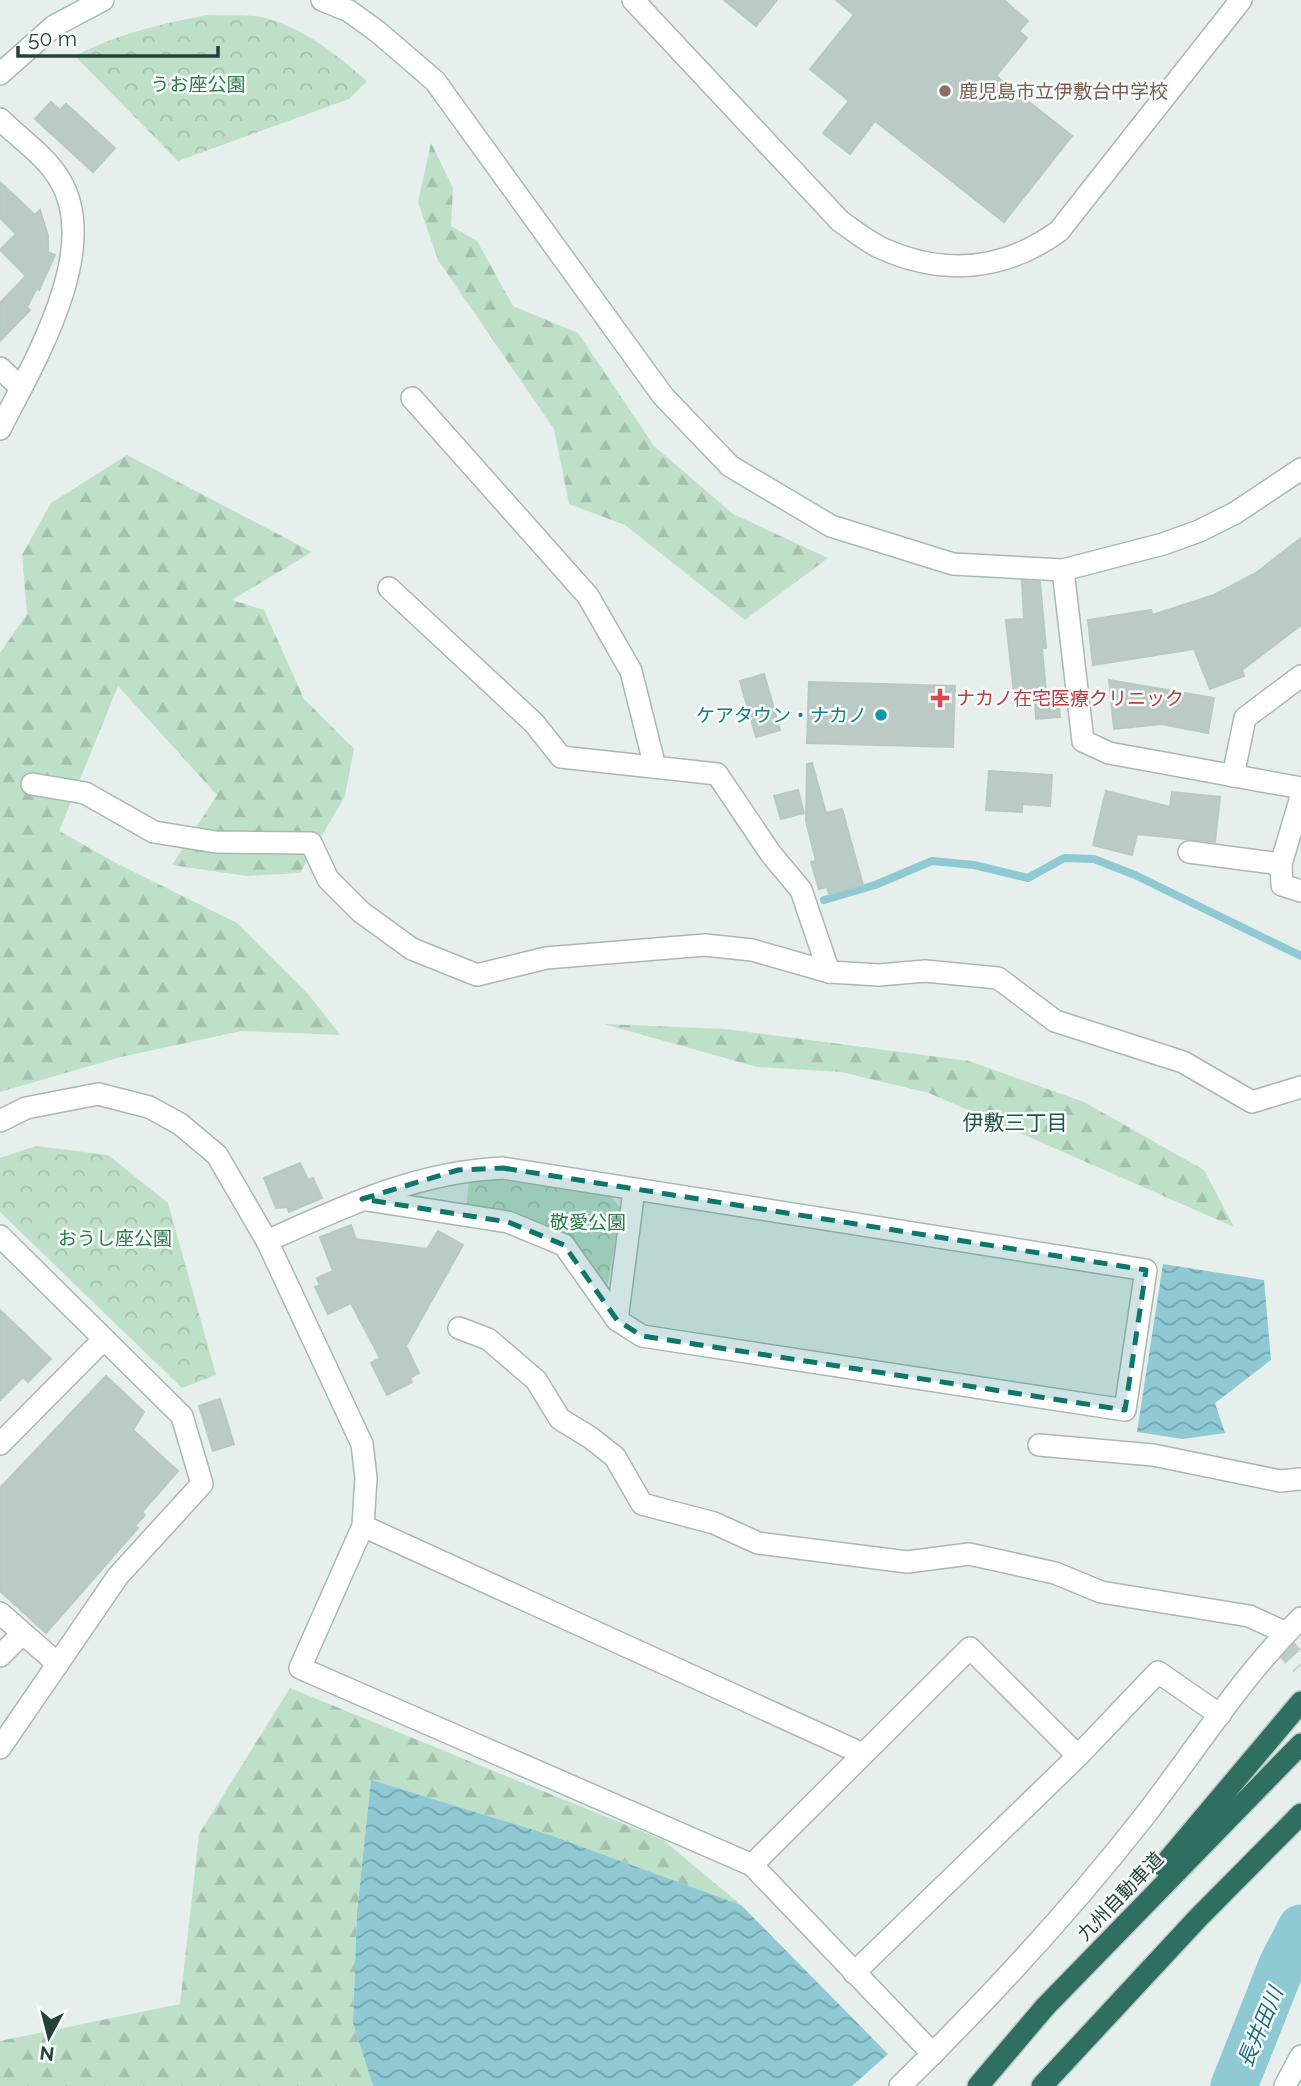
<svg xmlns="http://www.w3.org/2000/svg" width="1301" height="2086" font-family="Raleway,'Noto Sans JP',sans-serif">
	<defs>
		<pattern id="forest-firs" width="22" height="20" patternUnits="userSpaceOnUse" patternTransform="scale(1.75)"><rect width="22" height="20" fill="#bfe0c8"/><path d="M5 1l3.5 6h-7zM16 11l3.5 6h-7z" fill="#a4c1ad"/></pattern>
		<pattern id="park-crowns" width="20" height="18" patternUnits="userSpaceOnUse" patternTransform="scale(1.75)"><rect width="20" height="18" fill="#bfe0c8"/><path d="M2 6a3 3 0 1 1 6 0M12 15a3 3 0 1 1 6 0" fill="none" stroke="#a4c1ad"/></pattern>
		<pattern id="water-waves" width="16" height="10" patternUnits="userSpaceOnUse" patternTransform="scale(1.75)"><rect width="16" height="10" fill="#8ec9d4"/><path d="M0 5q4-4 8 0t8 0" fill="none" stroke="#74a5ad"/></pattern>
	</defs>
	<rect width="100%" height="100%" fill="#e6efeb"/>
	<g fill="url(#forest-firs)">
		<polygon points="431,143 453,188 451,226 477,241 513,306 578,333 654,446 733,514 828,558 745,620 625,525 569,504 554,429 438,260 418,202"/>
		<polygon points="127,455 312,552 232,600 264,610 304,699 354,749 345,796 300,873 246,876 172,865 217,795 118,686 59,831 114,862 237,923 309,995 340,1035 241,1031 121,1057 0,1092 0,653 27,614 22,555 51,503"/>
		<polygon points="604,1024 725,1029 969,1061 1084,1102 1204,1170 1234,1227 929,1093 841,1072 757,1067"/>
		<polygon points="290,1688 663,1840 741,1905 547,1834 371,1781 357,1912 353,2023 373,2086 0,2086 0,2041 180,2004 199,1834"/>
	</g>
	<g fill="url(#park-crowns)">
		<path d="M207 15C224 16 244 14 261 17 303 27 336 54 367 81L349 99 178 161 75 56C117 34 160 24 207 15Z"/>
		<polygon points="36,1146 108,1155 168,1203 216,1375 182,1388 0,1212 0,1158"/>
		<polygon points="502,1180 610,1196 621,1208 605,1299 565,1241 466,1208 469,1181"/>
	</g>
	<g fill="url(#water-waves)">
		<polygon points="1163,1264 1264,1280 1271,1360 1215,1403 1225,1433 1183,1439 1137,1432"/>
		<polygon points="371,1780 547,1834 741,1905 888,2054 852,2086 373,2086 353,2023 357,1912"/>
	</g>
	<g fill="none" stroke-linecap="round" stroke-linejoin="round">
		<polyline stroke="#8ec9d4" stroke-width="8" points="824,900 875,885 932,861 974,865 1028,878 1064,858 1094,859 1135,875 1301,956"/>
		<polyline stroke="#8ec9d4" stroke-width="47" points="1234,2086 1282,1965 1301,1928"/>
	</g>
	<g fill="#bbcac4" stroke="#b8c9c2" stroke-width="2">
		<polygon points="724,0 777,0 756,26"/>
		<polygon points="836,0 1004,0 1028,21 1019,31 1027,38 996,76 1072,136 1004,222 875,121 850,154 823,133 849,101 810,69 854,15"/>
		<polygon points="51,102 60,110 66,104 115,148 93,172 35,119"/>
		<polygon points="0,182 35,215 40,210 48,236 48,252 55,255 39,290 37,288 27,307 30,310 0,341 0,303 26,276 0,250 16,234 0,218"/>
		<polygon points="1301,538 1301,625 1242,670 1244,676 1210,689 1194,649 1093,665 1088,620 1151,610 1152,615 1214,595 1256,573"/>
		<polygon points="1022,581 1040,582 1046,648 1042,648 1046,691 1014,694 1006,620 1024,619"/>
		<polygon points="764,674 780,730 756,737 740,681"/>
		<polygon points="1109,680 1214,698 1208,733 1161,724 1114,729"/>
		<polygon points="809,682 955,686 953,747 807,743"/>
		<polygon points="1058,696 1060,717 1036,719 1035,698"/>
		<polygon points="812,763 826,813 842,809 863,885 829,894 827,887 819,889 811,862 816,861 806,821 807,764"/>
		<polygon points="989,771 1052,775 1050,806 1022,804 1022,812 986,810"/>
		<polygon points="798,790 804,813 781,819 774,796"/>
		<polygon points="1106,791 1170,807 1172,792 1220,797 1215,842 1137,834 1132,855 1093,845"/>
		<polygon points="300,1163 308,1180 313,1178 322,1198 289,1212 287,1207 276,1208 264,1178"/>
		<polygon points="351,1225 356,1239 427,1249 438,1231 463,1245 406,1346 419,1373 410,1378 412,1382 387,1395 371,1363 380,1358 351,1303 328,1314 315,1287 320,1285 317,1278 333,1271 320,1237"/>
		<polygon points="0,1310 51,1359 28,1382 23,1377 0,1400"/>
		<polygon points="106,1376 144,1412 133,1430 178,1471 142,1512 145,1515 135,1526 138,1528 46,1633 0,1591 0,1488"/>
		<polygon points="220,1399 234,1444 213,1451 199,1406"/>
	</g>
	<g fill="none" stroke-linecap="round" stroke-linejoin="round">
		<polyline stroke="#bfccc8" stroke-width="21" stroke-dasharray="21 10" stroke-linecap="butt" points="1279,1641 1301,1665"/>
		<g stroke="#a8b8b2" stroke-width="24">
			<g id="street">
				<path d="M633 0 840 221C853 230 866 241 881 248 943 276 1004 271 1059 231L1241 0"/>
				<path d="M0 119C19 138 46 156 60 180 102 250 33 364 0 429"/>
				<polyline points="0,368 21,388"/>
				<polyline points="412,398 588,596 631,671 655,767"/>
				<polyline points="1063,570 1083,741 1109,753 1301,788"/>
				<polyline points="389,588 534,723 561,757 717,774 771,854 801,890 829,972"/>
				<polyline points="1233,776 1245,718 1301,676"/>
				<polyline points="32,784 85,793 154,832 216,842 311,843 328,879 361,912 412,949 477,975 546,958 705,945 752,950 829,972 879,975 925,971 998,978 1055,1021 1183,1062 1252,1102 1301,1087"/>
				<polyline points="1301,797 1281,864 1282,885 1301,891"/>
				<polyline points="1189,852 1281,864"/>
				<polyline points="0,1121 26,1108 98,1094 149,1107 180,1124 217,1155 267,1241 362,1444 366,1478 363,1526 300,1668 752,1865 933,2054"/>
				<polyline points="367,1200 508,1222 564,1245 617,1320"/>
				<polyline points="0,1236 182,1416 202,1484 118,1576 0,1748"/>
				<path d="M267 1241C345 1206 416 1172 503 1168L1146 1270 1125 1410 642 1336 617 1320 634 1190"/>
				<polyline points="459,1328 488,1339 536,1380 560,1419 591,1438 615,1457 642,1504 714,1523 758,1543 907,1562 969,1554 1055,1573 1101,1592 1249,1616 1286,1633"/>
				<polyline points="0,1444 104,1339"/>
				<polyline points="1039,1445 1153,1455 1280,1481 1301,1479"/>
				<polyline points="363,1526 863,1754"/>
				<polyline points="0,1613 58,1664"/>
				<polyline points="0,1656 22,1634"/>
				<polyline points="752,1865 970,1648 1078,1756"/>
				<polyline points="854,1973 1078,1756 1158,1672 1220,1715"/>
				<path d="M900 2086C987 2001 1072 1909 1146 1814 1197 1748 1242 1676 1301 1618"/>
			</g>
		</g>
		<g stroke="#a4bbb3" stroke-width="24">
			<g id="secondary">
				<polyline points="322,0 349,11 378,32 435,81 663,396 730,466 831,526 953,564 1063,570 1163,544 1199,531 1235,513 1301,469"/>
				<polyline points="0,74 54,26 103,0"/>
				<polyline points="1285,2086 1301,2056"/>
			</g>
		</g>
		<g stroke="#c2cac8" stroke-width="24">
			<g id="highway">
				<polyline points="1163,1866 1301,1702"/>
				<polyline points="978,2086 1045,2007 1301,1744"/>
				<polyline points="1042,2086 1198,1918 1301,1814"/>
			</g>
		</g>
		<use href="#street" stroke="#fff" stroke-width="21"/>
		<use href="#secondary" stroke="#fff" stroke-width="21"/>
		<use href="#highway" stroke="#2f6f62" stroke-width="21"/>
	</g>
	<path fill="#0f766e" fill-opacity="0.2" stroke="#0f766e" stroke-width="5" stroke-dasharray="14 9" stroke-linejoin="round" d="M503 1168 1146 1270 1125 1410 642 1336 617 1320 564 1245 508 1222 362 1199 458 1170Z"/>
	<circle fill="#8d6e63" stroke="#f7fbf9" stroke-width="2.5" cx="945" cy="91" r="7"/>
	<path fill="#e0444e" stroke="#f7fbf9" stroke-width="2.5" d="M936.5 687.5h7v7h7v7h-7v7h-7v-7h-7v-7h7z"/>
	<circle fill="#0f9aa8" stroke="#f7fbf9" stroke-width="2.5" cx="881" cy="715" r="7"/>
	<g text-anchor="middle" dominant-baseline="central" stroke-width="5" stroke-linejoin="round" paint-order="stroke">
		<g font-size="19" fill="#2d7a4b" stroke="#f7fbf9">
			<text x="198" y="84">うお座公園</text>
			<text x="588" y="1222">敬愛公園</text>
			<text x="115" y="1238">おうし座公園</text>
		</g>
		<g font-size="19" fill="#785e54" stroke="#f7fbf9" text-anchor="start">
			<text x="959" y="91">鹿児島市立伊敷台中学校</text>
		</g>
		<g font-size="19" fill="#be3a42" stroke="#f7fbf9" text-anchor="start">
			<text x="956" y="698">ナカノ在宅医療クリニック</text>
		</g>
		<g font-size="19" fill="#0d838f" stroke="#f7fbf9" text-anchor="end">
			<text x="867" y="715">ケアタウン・ナカノ</text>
		</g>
		<g font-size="19" fill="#24423a" stroke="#f7fbf9">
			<text transform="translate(1120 1896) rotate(-46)">九州自動車道</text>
		</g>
		<g font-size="21" fill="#1f5548" stroke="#f7fbf9">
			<text x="1015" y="1122">伊敷三丁目</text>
		</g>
		<g font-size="21" font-style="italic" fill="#1c6f80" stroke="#f7fbf9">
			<text transform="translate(1260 2027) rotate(-67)">長井田川</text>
		</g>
	</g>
	<g transform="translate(49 2037) rotate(187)" stroke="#f7fbf9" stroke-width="5" paint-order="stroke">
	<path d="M0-5L12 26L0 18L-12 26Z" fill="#24423a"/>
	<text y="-10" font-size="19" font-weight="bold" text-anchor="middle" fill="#24423a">N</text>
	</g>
	<path d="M18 46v10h200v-10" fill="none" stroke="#24423a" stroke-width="3.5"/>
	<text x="28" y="46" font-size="21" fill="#24423a" stroke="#f7fbf9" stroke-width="5" paint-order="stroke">50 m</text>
</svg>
